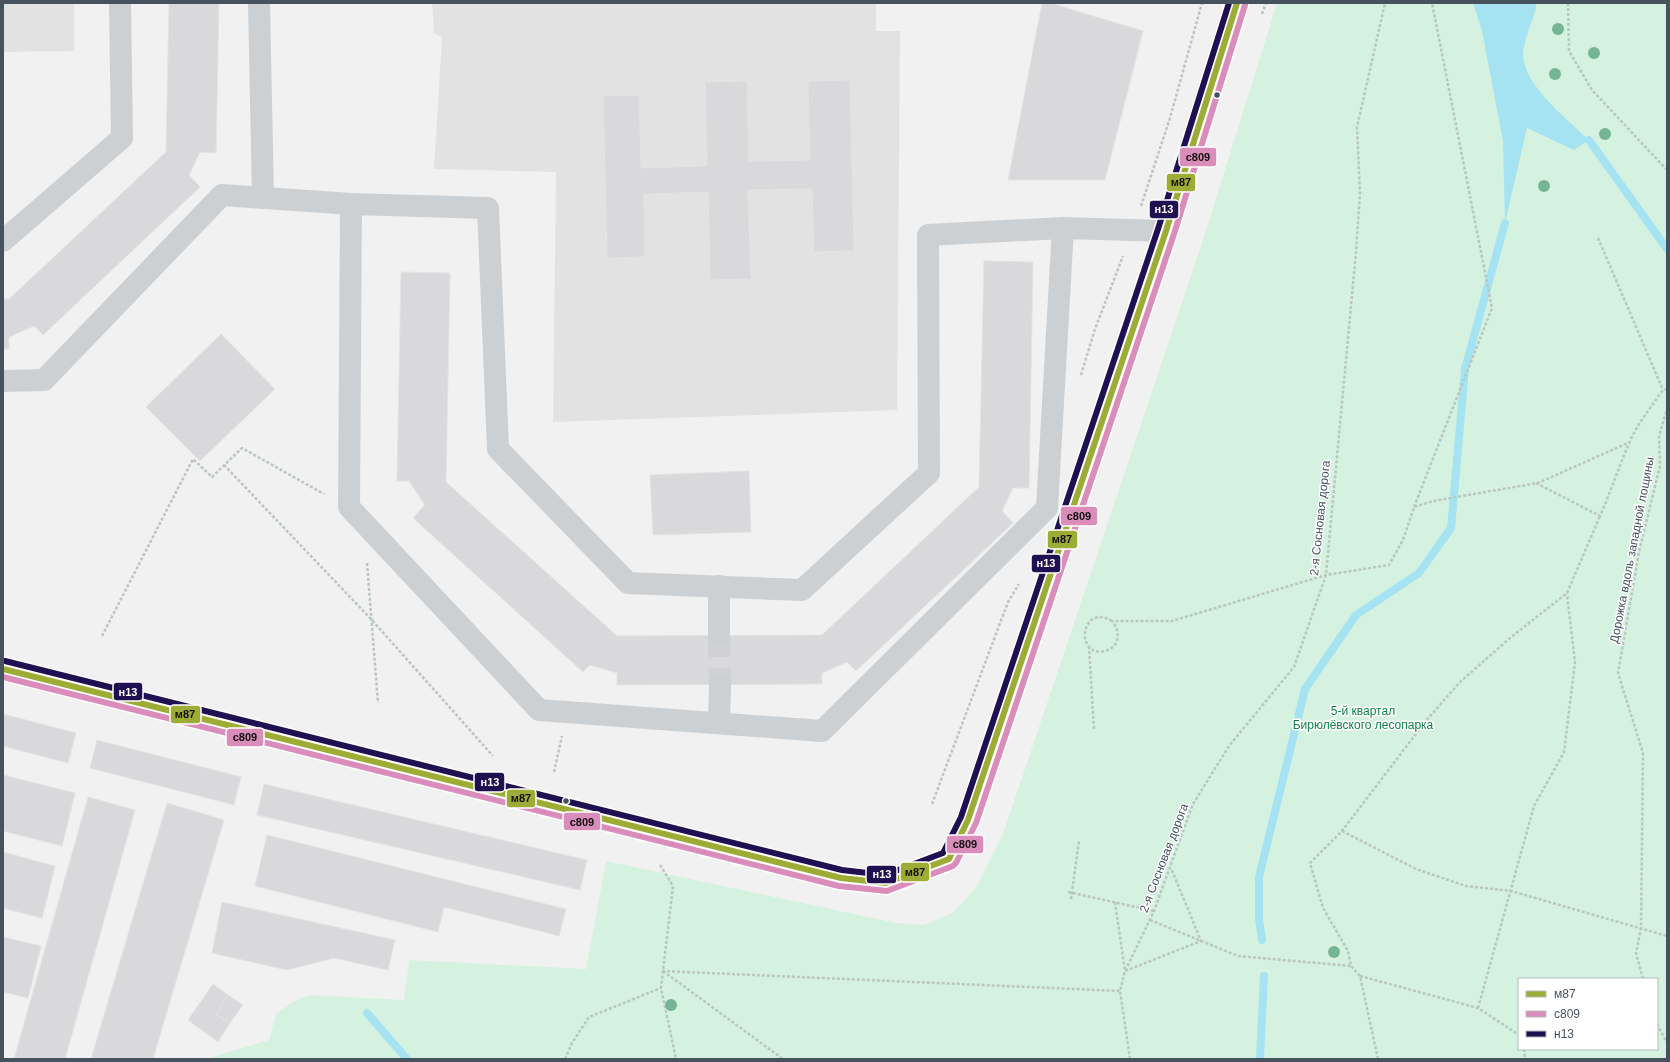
<svg xmlns="http://www.w3.org/2000/svg" width="1670" height="1062" font-family="Helvetica,sans-serif">
	<rect width="100%" height="100%" fill="#f2f1f1"/>
	<g fill="#e3e2e3">
		<polygon points="3,3 74,3 74,51 3,52"/>
		<polygon points="432,3 876,3 876,31 900,31 897,410 553,422 556,172 434,169 442,37 434,33"/>
	</g>
	<path fill="#d4f2df" fill-rule="evenodd" d="M1277 3H1667V1059H206L269 1040 276 1014 293 1002 309 995 404 1000 409 960 586 969 606 861 896 923 924 925 953 913 976 888 1003 834 1202 243ZM1519 979H1657V1049H1519Z"/>
	<path fill="#a5e3f3" d="M1473 3H1536V9C1532 21 1524 41 1523 53 1522 84 1568 120 1589 140L1574 150 1527 128 1505 223 1503 141 1482 31Z"/>
	<g fill="none" stroke-linecap="round" stroke-linejoin="round">
		<g stroke="#a5e3f3" stroke-width="8">
			<polyline points="1589,140 1667,249"/>
			<polyline points="1262,940 1259,919 1259,877 1305,689 1356,615 1419,573 1451,528 1465,369 1505,223"/>
			<polyline points="367,1013 407,1059"/>
			<polyline points="1260,1059 1264,976"/>
		</g>
	</g>
	<g fill="#d9d9db" stroke="#e3e3e4">
		<polygon points="169,3 219,3 216,153 200,152 189,175 200,187 43,335 34,326 9,337 9,349 3,349 3,299 9,299 166,152"/>
		<polygon points="1042,3 1050,3 1143,31 1105,180 1008,180"/>
		<polygon points="850,80 854,251 814,252 812,189 748,190 751,279 710,280 708,192 644,194 645,257 607,258 603,96 639,95 641,168 707,166 705,82 747,81 749,161 810,160 808,81"/>
		<polygon points="984,261 1033,262 1029,488 1013,488 1002,511 1013,523 856,671 847,662 822,673 822,684 617,685 617,673 590,665 583,672 413,518 425,505 409,481 397,481 401,272 450,273 446,482 617,636 822,635 979,487"/>
		<polygon points="221,334 275,389 200,461 146,407"/>
		<polygon points="749,471 751,532 653,535 650,475"/>
		<polygon points="3,714 76,733 68,763 3,746"/>
		<polygon points="97,740 241,777 234,805 90,768"/>
		<polygon points="3,775 75,793 62,846 3,831"/>
		<polygon points="264,784 587,860 580,890 257,815"/>
		<polygon points="88,797 135,810 65,1059 14,1059"/>
		<polygon points="167,803 224,820 153,1059 91,1059"/>
		<polygon points="267,835 566,909 559,936 444,907 438,932 255,886"/>
		<polygon points="3,852 55,866 42,918 3,908"/>
		<polygon points="222,902 395,940 388,970 334,958 287,970 212,953"/>
		<polygon points="3,937 41,946 28,998 3,992"/>
		<polygon points="213,984 228,995 216,1014 230,1023 218,1042 188,1020"/>
		<polygon points="228,995 243,1005 230,1023 216,1014"/>
	</g>
	<g fill="none" stroke-linecap="round" stroke-linejoin="round">
		<polyline stroke="#d0d1d4" stroke-width="22" stroke-dasharray="22 11" stroke-linecap="butt" points="719,635 720,685"/>
		<g stroke="#b9c6c2" stroke-width="2.5" stroke-dasharray="3 2" stroke-linecap="butt">
			<polyline points="1568,3 1569,51 1592,90 1667,170"/>
			<polyline points="1262,14 1266,3"/>
			<polyline points="1141,206 1170,118 1202,3"/>
			<polyline points="1598,238 1663,390"/>
			<polyline points="1081,375 1095,329 1123,256"/>
			<polyline points="224,465 371,619 493,756"/>
			<path d="M1536 483 1600 516C1611 491 1619 466 1630 441 1638 423 1651 407 1663 390L1667 389"/>
			<polyline points="1414,507 1492,308 1432,3"/>
			<polyline points="367,563 378,703"/>
			<path d="M1112 621C1081 602 1074 658 1105 651 1120 647 1121 631 1112 621H1172L1326 575 1389 565 1403 540 1414 507 1433 501 1538 483 1630 442"/>
			<polyline points="102,636 193,459 212,477 242,448 324,494"/>
			<polyline points="1089,646 1094,730"/>
			<polyline points="554,772 562,736"/>
			<polyline points="932,804 1008,602 1019,584"/>
			<polyline points="1342,831 1416,869 1466,886 1511,891 1667,936"/>
			<polyline points="660,865 673,886 661,988 676,1059"/>
			<polyline points="1068,892 1154,911"/>
			<polyline points="1071,899 1079,841"/>
			<polyline points="1115,902 1125,971 1201,941 1171,868"/>
			<polyline points="1150,920 1238,956 1351,966"/>
			<polyline points="662,971 1120,991"/>
			<polyline points="663,971 783,1059"/>
			<polyline points="1360,976 1478,1008 1519,1035"/>
			<polyline points="1643,979 1636,953 1641,928 1643,753 1618,673 1639,552 1660,466 1659,436 1667,409"/>
			<polyline points="1478,1008 1534,806 1564,752 1575,662 1567,594"/>
			<polyline points="1657,1024 1667,1043"/>
			<polyline points="1524,1049 1525,1059"/>
			<polyline points="565,1059 572,1043 589,1017 661,988"/>
			<polyline points="1130,1059 1120,991 1125,971 1154,911 1193,804 1229,746 1294,667 1326,575 1356,252 1360,193 1357,127 1385,3"/>
			<polyline points="1378,1059 1360,976 1351,966 1348,951 1323,908 1310,863 1342,831 1425,722 1459,683 1510,638 1567,593 1600,516"/>
		</g>
		<g stroke="#cdd0d2" stroke-width="22">
			<polyline points="259,3 263,198"/>
			<polyline points="1063,228 1047,508 822,731 539,710 349,507 351,204 488,208 498,449 628,583 802,590 929,473 928,235 1063,228 1166,231"/>
			<polyline points="3,241 122,138 120,3"/>
			<polyline points="3,381 44,380 222,195 351,204"/>
			<polyline points="719,586 719,635"/>
			<polyline points="3,669 841,878 886,883 949,859 968,820 1166,231 1237,3"/>
			<polyline points="719,723 720,685"/>
		</g>
		<g stroke="#fff" stroke-width="9">
			<polyline id="bus-1" points="3,669 841,878 886,883 949,859 968,820 1166,231 1237,3"/>
		</g>
		<g stroke="#fff" stroke-width="9">
			<polyline id="bus-2" points="3,677 839,886 887,891 953,866 956,863 976,823 1174,234 1245,5"/>
		</g>
		<g stroke="#fff" stroke-width="9">
			<polyline id="bus-3" points="5,661 842,870 885,875 943,853 961,817 1158,229 1229,3"/>
		</g>
		<use href="#bus-1" stroke="#9cac35" stroke-width="6"/>
		<use href="#bus-2" stroke="#da8cbb" stroke-width="6"/>
		<use href="#bus-3" stroke="#1f1051" stroke-width="6"/>
	</g>
	<g fill="#75b495">
		<circle cx="1558" cy="29" r="6"/>
		<circle cx="1594" cy="53" r="6"/>
		<circle cx="1555" cy="74" r="6"/>
		<circle cx="1605" cy="134" r="6"/>
		<circle cx="1544" cy="186" r="6"/>
		<circle cx="1334" cy="952" r="6"/>
		<circle cx="671" cy="1005" r="6"/>
	</g>
	<g fill="#46535f" stroke="#fff" stroke-width="1.5">
		<circle cx="1217" cy="95" r="3.5"/>
		<circle cx="566" cy="801" r="3.5"/>
	</g>
	<g text-anchor="middle" dominant-baseline="central" stroke-width="3" stroke-linejoin="round" paint-order="stroke">
		<g font-size="12" fill="#46535f" stroke="#fff">
			<text transform="translate(1320 518) rotate(-84)">2-я Сосновая дорога</text>
			<text transform="translate(1632 550) rotate(-79)">Дорожка вдоль западной лощины</text>
			<text transform="translate(1164 858) rotate(-69)">2-я Сосновая дорога</text>
		</g>
		<g font-size="12" fill="#0f8349" stroke="#fff">
			<text x="1363" y="711">5-й квартал<tspan x="1363" dy="14">Бирюлёвского лесопарка</tspan></text>
		</g>
	</g>
	<g stroke="#fff" stroke-width="1.5">
		<rect x="1179" y="147" width="38" height="20" rx="4" fill="#da8cbb"/>
		<rect x="1166" y="173" width="30" height="19" rx="4" fill="#9cac35"/>
		<rect x="1149" y="200" width="30" height="19" rx="4" fill="#1f1051"/>
		<rect x="1060" y="506" width="38" height="20" rx="4" fill="#da8cbb"/>
		<rect x="1047" y="530" width="31" height="19" rx="4" fill="#9cac35"/>
		<rect x="1031" y="554" width="30" height="19" rx="4" fill="#1f1051"/>
		<rect x="113" y="682" width="30" height="19" rx="4" fill="#1f1051"/>
		<rect x="170" y="705" width="31" height="19" rx="4" fill="#9cac35"/>
		<rect x="226" y="728" width="38" height="19" rx="4" fill="#da8cbb"/>
		<rect x="474" y="772" width="31" height="20" rx="4" fill="#1f1051"/>
		<rect x="506" y="789" width="30" height="19" rx="4" fill="#9cac35"/>
		<rect x="563" y="812" width="38" height="19" rx="4" fill="#da8cbb"/>
		<rect x="946" y="835" width="38" height="19" rx="4" fill="#da8cbb"/>
		<rect x="900" y="862" width="30" height="20" rx="4" fill="#9cac35"/>
		<rect x="866" y="865" width="31" height="19" rx="4" fill="#1f1051"/>
	</g>
	<g font-size="11" text-anchor="middle" font-weight="bold" fill="#fff">
		<text x="1164" y="213">н13</text>
		<text x="1046" y="567">н13</text>
		<text x="128" y="696">н13</text>
		<text x="490" y="786">н13</text>
		<text x="882" y="878">н13</text>
	</g>
	<g font-size="11" text-anchor="middle" font-weight="bold" fill="#111">
		<text x="1198" y="161">с809</text>
		<text x="1181" y="186">м87</text>
		<text x="1079" y="520">с809</text>
		<text x="1062" y="543">м87</text>
		<text x="185" y="718">м87</text>
		<text x="245" y="741">с809</text>
		<text x="521" y="802">м87</text>
		<text x="582" y="826">с809</text>
		<text x="965" y="848">с809</text>
		<text x="915" y="876">м87</text>
	</g>
	<rect width="1670" height="1062" fill="none" stroke="#46535f" stroke-width="8"/>
	<rect x="1518" y="978" width="140" height="72" fill="#ffffff" stroke="#b5babf"/>
	<rect x="1526" y="991" width="20" height="6" fill="#9cac35" stroke="#b5babf"/>
	<text x="1554" y="998" font-size="12" fill="#46535f">м87</text>
	<rect x="1526" y="1011" width="20" height="6" fill="#da8cbb" stroke="#b5babf"/>
	<text x="1554" y="1018" font-size="12" fill="#46535f">с809</text>
	<rect x="1526" y="1031" width="20" height="6" fill="#1f1051" stroke="#b5babf"/>
	<text x="1554" y="1038" font-size="12" fill="#46535f">н13</text>
</svg>
